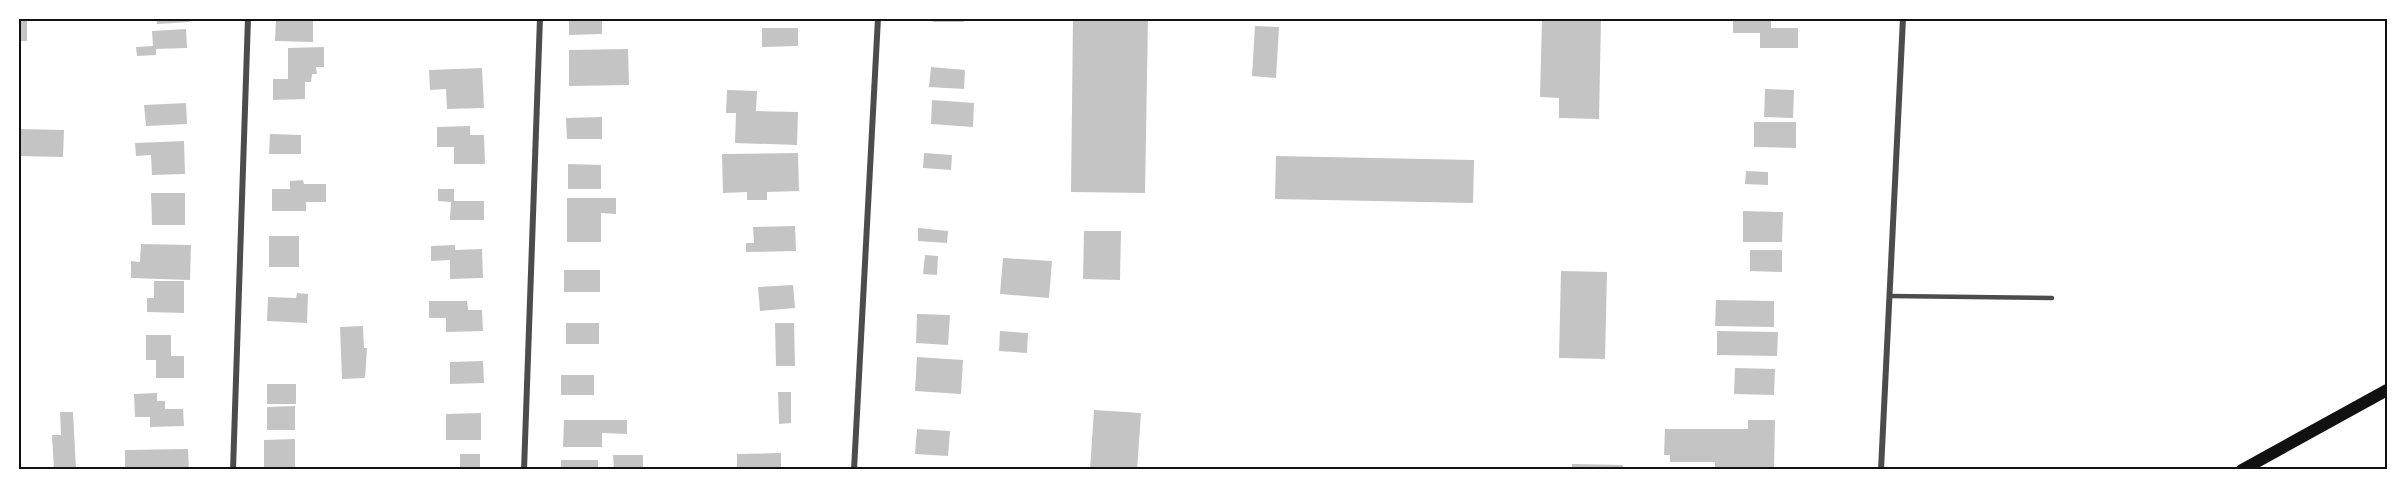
<svg xmlns="http://www.w3.org/2000/svg" width="2405" height="488" font-family="'Roboto Condensed',sans-serif">
	<rect width="100%" height="100%" fill="#fff"/>
	<g fill="#c4c4c4">
		<rect x="18" y="18" width="9" height="23"/>
		<polygon points="156,18 189,18 190,22 157,24"/>
		<polygon points="276,18 313,18 313,42 275,41"/>
		<polygon points="602,18 602,34 569,35 569,19"/>
		<rect x="933" y="18" width="31" height="4"/>
		<polygon points="1073,18 1148,18 1145,193 1071,192"/>
		<polygon points="1542,18 1601,18 1599,119 1559,118 1559,98 1540,97"/>
		<polygon points="1733,18 1771,18 1771,28 1798,28 1798,48 1760,48 1760,33 1733,33"/>
		<polygon points="1255,26 1279,27 1276,78 1252,76"/>
		<polygon points="762,28 798,28 798,46 762,47"/>
		<polygon points="186,29 187,48 156,49 156,55 137,56 136,47 153,46 152,31"/>
		<polygon points="324,47 324,67 316,67 317,74 312,74 311,82 305,82 305,99 273,100 273,79 288,79 288,48"/>
		<polygon points="628,49 629,85 569,86 569,50"/>
		<polygon points="931,67 965,70 964,89 929,87"/>
		<polygon points="482,68 484,108 447,109 446,89 430,90 429,70"/>
		<polygon points="1765,89 1794,90 1793,118 1764,117"/>
		<polygon points="727,90 757,91 756,111 798,112 797,145 735,143 736,113 726,113"/>
		<polygon points="932,100 974,103 973,127 931,124"/>
		<polygon points="186,103 187,124 146,126 144,105"/>
		<polygon points="602,117 602,139 567,139 566,118"/>
		<polygon points="1754,122 1796,122 1796,148 1754,147"/>
		<polygon points="470,126 470,135 484,135 485,164 454,164 454,147 437,147 437,127"/>
		<polygon points="18,129 64,130 63,157 18,156"/>
		<polygon points="270,134 301,135 301,154 269,154"/>
		<polygon points="184,141 185,174 152,175 151,155 136,156 135,143"/>
		<polygon points="798,153 799,191 767,192 767,200 747,200 747,192 723,193 722,154"/>
		<polygon points="924,153 952,155 951,170 923,168"/>
		<polygon points="1276,156 1474,160 1473,203 1275,199"/>
		<polygon points="568,164 601,165 601,189 568,189"/>
		<polygon points="1746,171 1768,172 1768,185 1745,184"/>
		<polygon points="303,180 304,184 326,184 326,202 306,202 306,211 272,211 272,189 290,189 290,181"/>
		<polygon points="438,189 454,189 454,201 484,201 484,220 450,220 451,202 438,201"/>
		<polygon points="151,193 185,193 185,225 152,225"/>
		<polygon points="567,198 616,198 616,214 601,213 601,242 567,242"/>
		<polygon points="1743,211 1783,212 1782,242 1743,242"/>
		<polygon points="795,226 796,251 746,252 746,243 754,243 753,227"/>
		<polygon points="918,228 948,231 947,243 918,241"/>
		<polygon points="1084,231 1121,231 1120,280 1083,279"/>
		<rect x="269" y="236" width="30" height="31"/>
		<polygon points="141,244 191,245 190,280 131,278 131,261 140,262"/>
		<polygon points="455,245 455,250 482,249 483,278 450,279 450,260 431,261 431,246"/>
		<polygon points="1750,250 1782,250 1782,272 1750,271"/>
		<polygon points="925,255 938,256 937,275 923,274"/>
		<polygon points="1003,258 1052,261 1049,298 1000,294"/>
		<rect x="564" y="270" width="36" height="22"/>
		<polygon points="1561,271 1607,272 1605,359 1559,358"/>
		<polygon points="154,281 184,281 184,313 147,312 147,298 154,298"/>
		<polygon points="793,285 795,308 760,311 758,287"/>
		<polygon points="297,293 308,294 307,323 267,321 268,297 296,298"/>
		<polygon points="1716,300 1774,301 1774,327 1715,326"/>
		<polygon points="429,301 467,301 468,310 482,310 483,331 446,332 446,318 429,318"/>
		<polygon points="917,314 950,315 948,345 916,343"/>
		<rect x="566" y="323" width="33" height="21"/>
		<polygon points="775,323 794,323 795,366 776,366"/>
		<polygon points="363,326 364,348 367,348 365,378 342,379 340,327"/>
		<polygon points="1000,331 1028,333 1027,353 999,351"/>
		<polygon points="1717,331 1778,332 1777,356 1717,355"/>
		<polygon points="146,335 171,335 171,356 184,356 184,378 156,378 156,360 146,360"/>
		<polygon points="917,357 963,360 961,394 915,391"/>
		<polygon points="483,361 484,383 450,384 450,362"/>
		<polygon points="1735,368 1775,369 1774,395 1734,394"/>
		<rect x="561" y="375" width="33" height="20"/>
		<rect x="267" y="384" width="29" height="20"/>
		<polygon points="778,392 791,392 791,423 779,424"/>
		<polygon points="157,393 157,401 165,401 165,409 183,409 184,426 150,427 150,417 135,417 134,394"/>
		<polygon points="295,406 295,430 267,430 267,407"/>
		<polygon points="1094,410 1141,413 1137,470 1090,470"/>
		<polygon points="60,412 73,412 76,469 54,470 52,435 61,435"/>
		<polygon points="481,413 481,440 446,440 446,414"/>
		<polygon points="564,420 627,420 627,434 602,433 602,447 563,447"/>
		<polygon points="1748,420 1775,420 1774,470 1715,470 1715,462 1670,462 1670,455 1664,455 1665,429 1748,429"/>
		<polygon points="917,429 950,431 948,456 915,454"/>
		<polygon points="295,439 295,470 264,470 264,440"/>
		<polygon points="188,449 189,470 125,470 125,450"/>
		<polygon points="781,453 781,470 737,470 737,454"/>
		<rect x="460" y="454" width="20" height="16"/>
		<polygon points="613,455 643,455 643,470 614,470"/>
		<rect x="561" y="460" width="37" height="10"/>
		<polygon points="1572,464 1623,465 1622,470 1572,470"/>
	</g>
	<g fill="none" stroke-linecap="round" stroke-linejoin="round">
		<polyline stroke="#4c4c4c" stroke-width="4.5" points="1890,296 2052,298"/>
		<g stroke="#4c4c4c" stroke-width="6">
			<polyline points="233,470 248,18"/>
			<polyline points="524,470 540,18"/>
			<polyline points="854,470 878,18"/>
			<polyline points="1881,470 1903,18"/>
		</g>
		<polyline stroke="#111" stroke-width="12" points="2242,470 2387,390"/>
	</g>
	<rect width="2405" height="488" fill="none" stroke="#ffffff" stroke-width="39"/>
	<rect x="20" y="20" width="2366" height="448" fill="none" stroke="#111" stroke-width="2"/>
</svg>
